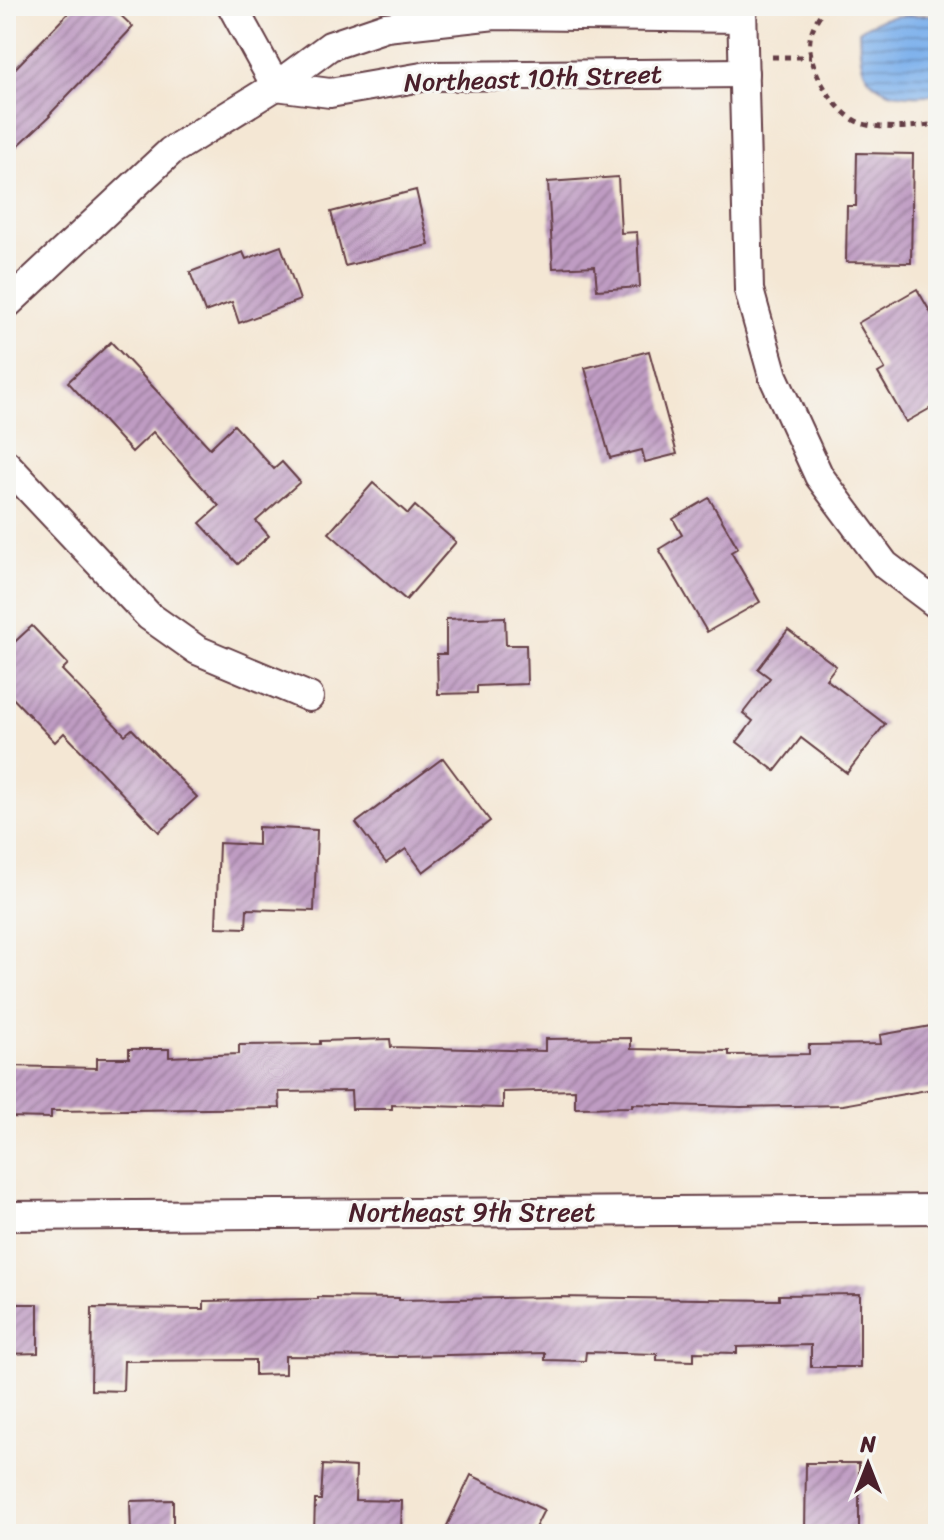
<svg xmlns="http://www.w3.org/2000/svg" width="944" height="1540" font-family="Sriracha,sans-serif">
	<defs>
		<pattern id="water-rules" width="6" height="5" patternUnits="userSpaceOnUse" patternTransform="scale(2)"><rect width="6" height="5" fill="#80b2ec"/><path d="M0 2.5h6" fill="none" stroke="#6b90bf"/></pattern>
		<pattern id="building-hatch" width="6" height="6" patternUnits="userSpaceOnUse" patternTransform="scale(2)"><rect width="6" height="6" fill="#bf9cc3"/><path d="M-1 1l2-2M0 6l6-6M5 7l2-2" fill="none" stroke="#9d7f9f"/></pattern>
	</defs>
	<rect width="100%" height="100%" fill="#f6f6f2"/>
	<filter id="ink" filterUnits="userSpaceOnUse"><feTurbulence type="fractalNoise" baseFrequency=".0125" numOctaves="2"/><feDisplacementMap in="SourceGraphic" scale="16" xChannelSelector="R" yChannelSelector="G"/><feConvolveMatrix kernelMatrix="1 2 1 2 8 2 1 2 1" color-interpolation-filters="sRGB"/></filter>
	<filter id="wash" filterUnits="userSpaceOnUse"><feTurbulence type="fractalNoise" baseFrequency=".006" numOctaves="4" result="noise"/><feDisplacementMap in="SourceGraphic" scale="32" xChannelSelector="R" yChannelSelector="G"/><feGaussianBlur stdDeviation="1.8" result="paint"/><feColorMatrix in="noise" values="0 0 0 0 0 0 0 0 0 0 0 0 0 0 0 0 0 1.4 0 .05"/><feComposite in="paint" operator="in"/></filter>
	<g filter="url(#wash)">
		<rect width="100%" height="100%" fill="#f4e7d4"/>
		<path fill="url(#water-rules)" stroke="#65688c" stroke-width="2" d="M938 15V94C912 97 877 98 864 70 859 58 860 43 859 31 883 13 909 15 938 15Z"/>
		<g id="blocks">
			<g fill="url(#building-hatch)">
				<polygon points="75,6 111,6 133,27 49,115 50,116 6,157 6,78"/>
				<polygon points="857,153 913,154 911,263 846,262 847,206 856,206"/>
				<polygon points="618,177 621,233 637,232 640,287 597,290 595,266 553,268 548,182"/>
				<polygon points="416,190 429,245 345,266 331,212"/>
				<polygon points="281,246 300,300 239,323 232,302 205,312 190,272 243,252 246,259"/>
				<polygon points="917,289 938,325 938,404 906,422 878,373 885,369 858,323"/>
				<polygon points="111,342 210,448 234,425 274,469 282,462 300,482 256,521 269,536 238,564 200,523 219,506 153,432 132,452 68,382"/>
				<polygon points="649,351 677,454 645,462 642,450 610,458 585,368"/>
				<polygon points="373,483 408,514 415,506 456,542 406,600 329,533"/>
				<polygon points="709,498 738,548 731,552 760,602 707,632 659,549 682,535 673,519"/>
				<polygon points="505,617 506,645 526,645 527,684 477,686 477,693 438,694 437,654 446,654 446,619"/>
				<polygon points="32,626 68,664 62,670 125,735 132,729 197,797 159,832 64,733 55,742 6,691 6,650"/>
				<polygon points="788,630 836,666 826,679 885,724 847,773 801,738 775,771 737,742 753,721 743,713 770,678 758,669"/>
				<polygon points="443,758 490,821 423,872 406,849 386,863 356,823"/>
				<polygon points="258,827 317,830 314,911 247,909 246,928 216,927 219,843 258,845"/>
				<polygon points="931,1026 933,1034 938,1033 938,1088 843,1105 741,1107 632,1104 632,1107 575,1108 575,1090 503,1092 503,1108 392,1105 392,1109 352,1109 351,1091 279,1092 280,1108 51,1111 51,1118 6,1117 6,1066 97,1068 97,1058 129,1058 129,1049 169,1049 169,1057 239,1054 239,1045 320,1044 320,1041 390,1039 391,1047 545,1051 545,1039 631,1038 631,1049 729,1051 729,1055 809,1054 809,1045 881,1044 880,1035"/>
				<polygon points="860,1294 860,1367 811,1367 811,1345 737,1347 737,1353 694,1352 694,1361 657,1360 657,1354 586,1352 585,1361 545,1360 545,1353 398,1356 398,1357 285,1356 285,1374 255,1375 255,1360 124,1361 123,1391 91,1390 92,1308 204,1309 204,1301 318,1299 318,1297 399,1298 399,1300 556,1297 779,1300 779,1295"/>
				<polygon points="6,1304 38,1304 38,1353 6,1354"/>
				<polygon points="806,1463 859,1463 859,1532 805,1532"/>
				<polygon points="323,1465 356,1467 355,1500 402,1501 401,1534 314,1534 315,1500 321,1500"/>
				<polygon points="471,1475 544,1510 532,1534 443,1534"/>
				<polygon points="173,1500 173,1534 131,1534 130,1501"/>
			</g>
		</g>
	</g>
	<g filter="url(#ink)">
		<use href="#blocks" fill-opacity="0" stroke="#643d44" stroke-width="2"/>
		<g fill="none" stroke-linecap="round" stroke-linejoin="round">
			<g stroke="#643d44" stroke-width="32">
				<g id="minor">
					<polyline points="232,6 276,86"/>
					<polyline points="742,6 749,290 773,376 819,476 885,565 938,605"/>
					<polyline points="276,86 330,93 428,76 744,73"/>
					<polyline points="6,305 171,151 276,86 330,46 386,27 495,15 742,18"/>
					<polyline points="6,464 149,616 197,650 309,697"/>
					<polyline points="6,1216 938,1209"/>
				</g>
			</g>
			<g stroke="#643d44" stroke-width="5" stroke-dasharray="6 6" stroke-linecap="butt">
				<path d="M827 6C819 15 812 26 810 39 806 66 836 116 863 124 886 130 915 127 938 124"/>
				<polyline points="772,57 811,57"/>
			</g>
			<use href="#minor" stroke="#fff" stroke-width="28"/>
		</g>
	</g>
	<g text-anchor="middle" dominant-baseline="central" stroke-width="6" stroke-linejoin="round" paint-order="stroke">
		<g font-size="26" fill="#4a1f2b" stroke="#f6f6f2">
			<text transform="translate(533 78) rotate(-2)">Northeast 10th Street</text>
			<text x="472" y="1212">Northeast 9th Street</text>
		</g>
	</g>
	<rect width="944" height="1540" fill="none" stroke="#f6f6f2" stroke-width="32"/>
	<g transform="translate(868 1464)" stroke="#f6f6f2" stroke-width="6" paint-order="stroke">
	<path d="M0-6L14 30L0 20L-14 30Z" fill="#4a1f2b"/>
	<text y="-12" font-size="22" font-weight="bold" text-anchor="middle" fill="#4a1f2b">N</text>
	</g>
</svg>
